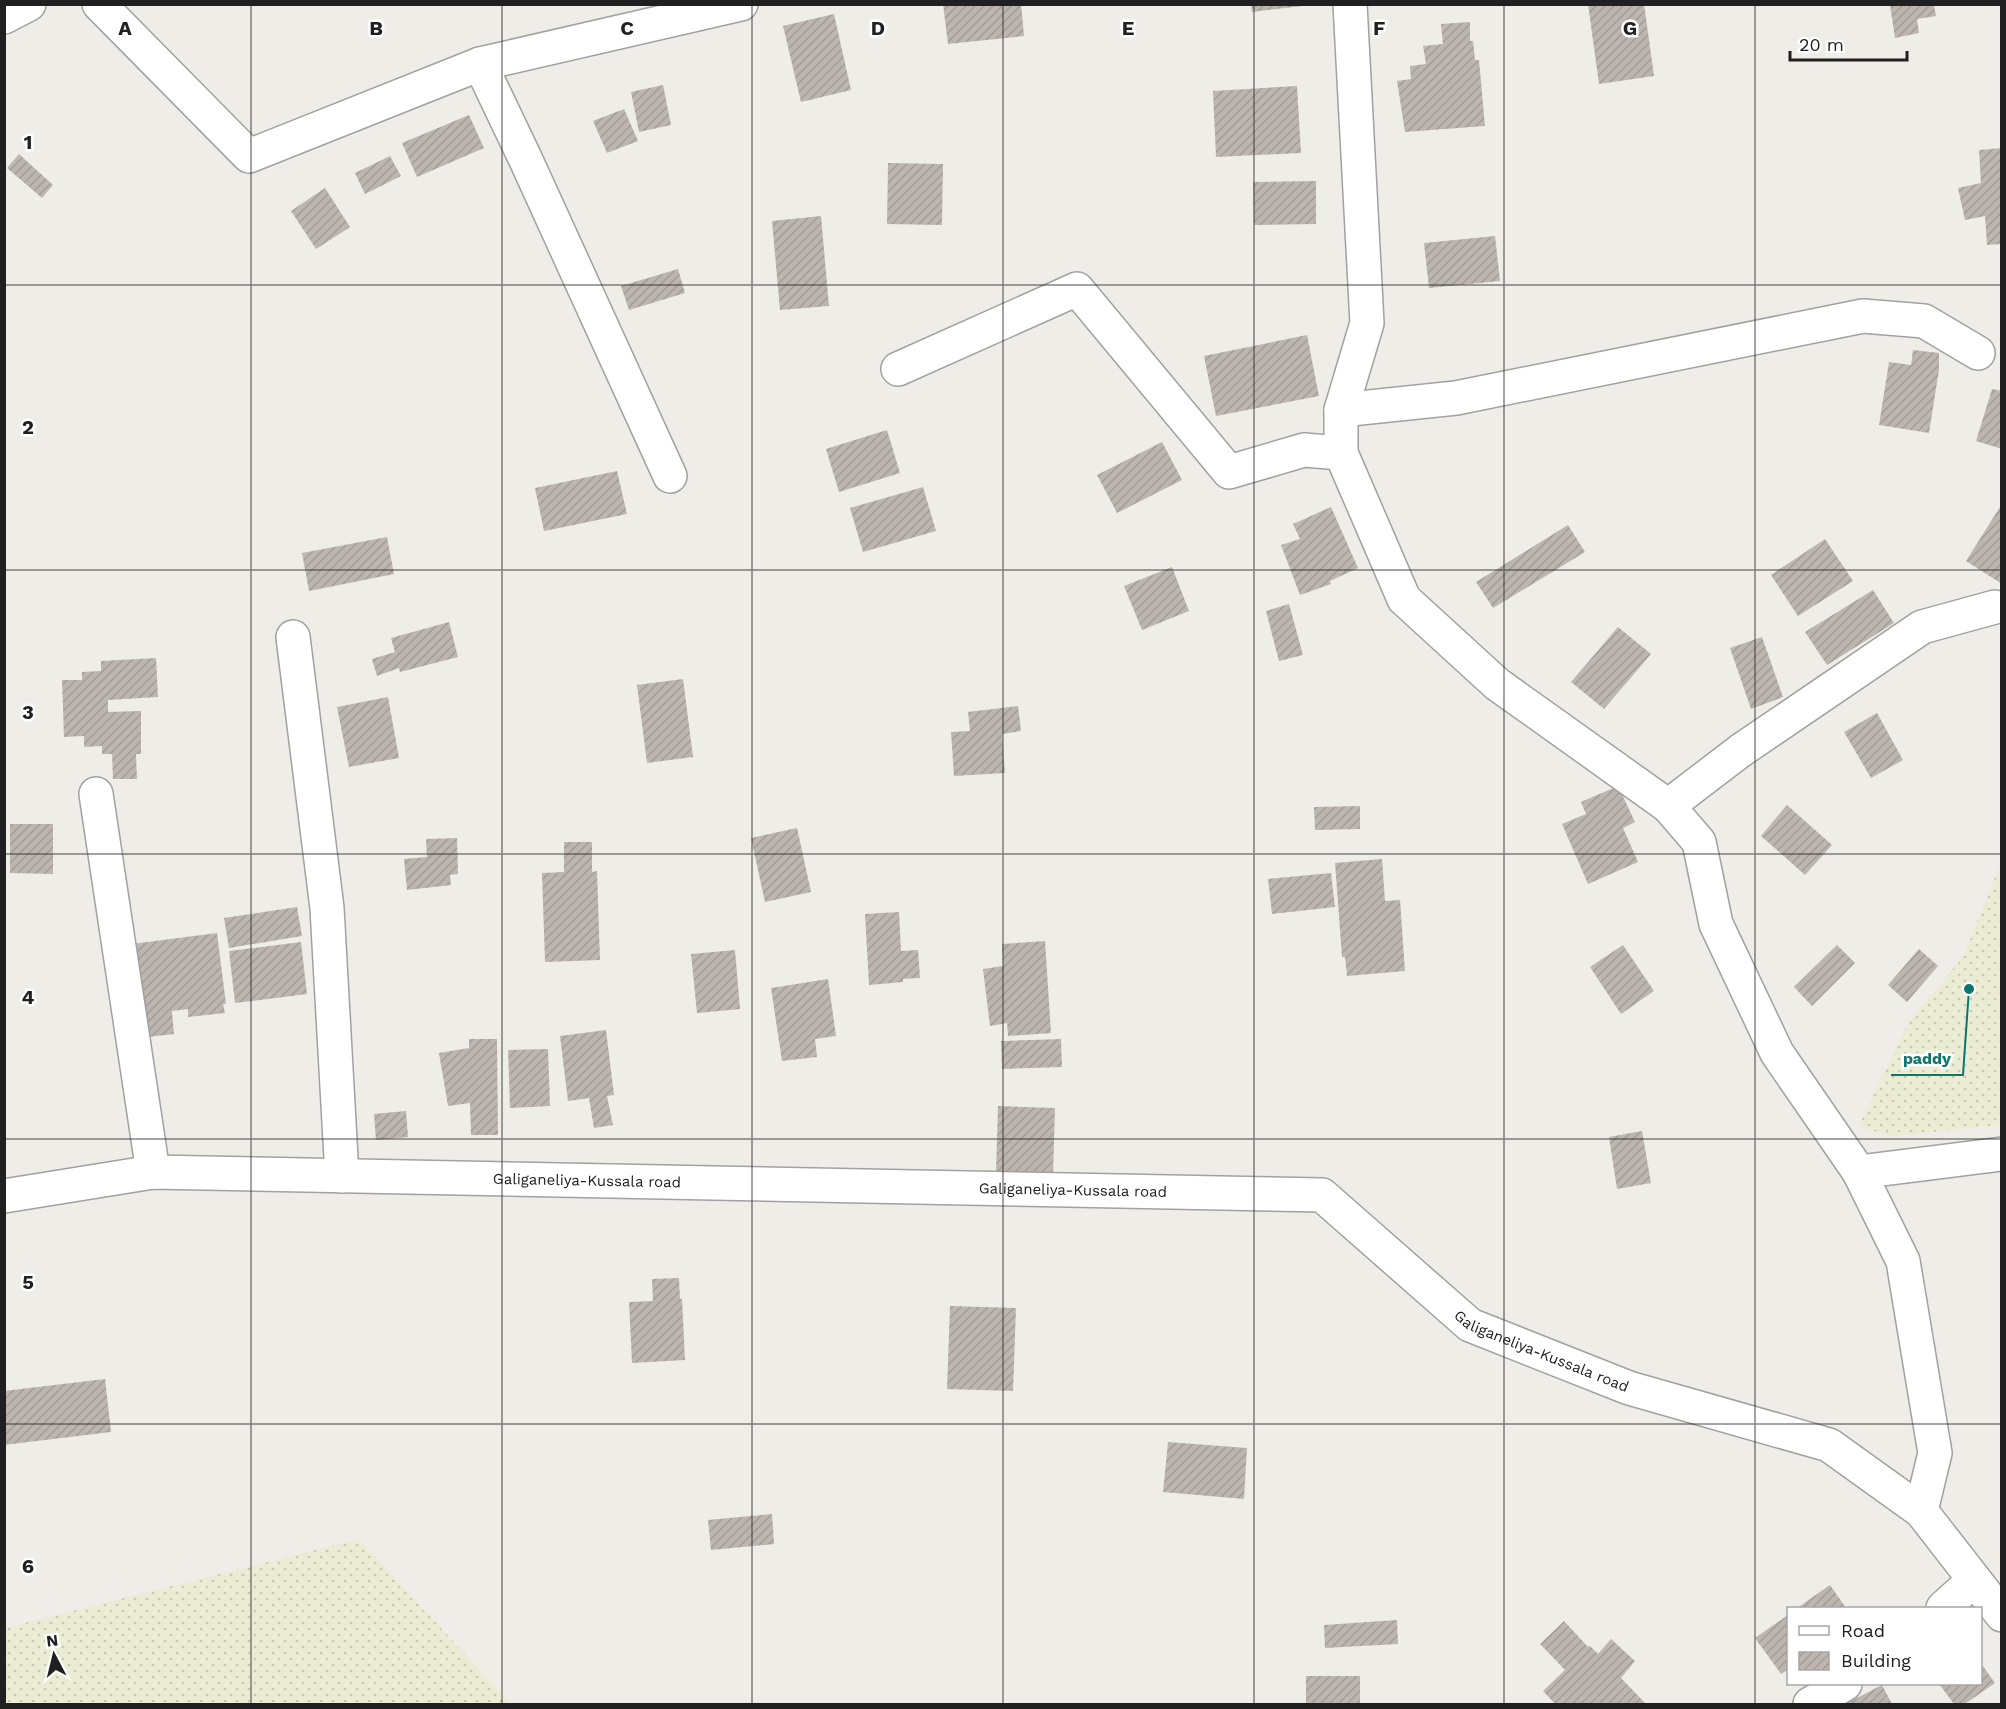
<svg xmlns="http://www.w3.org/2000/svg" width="2006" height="1709" font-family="'Work Sans',sans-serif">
	<defs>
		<pattern id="farmland-dots" width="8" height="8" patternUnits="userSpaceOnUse" patternTransform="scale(1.5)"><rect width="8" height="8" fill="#eaecd4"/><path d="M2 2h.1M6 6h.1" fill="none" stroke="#c8cab6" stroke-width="1.8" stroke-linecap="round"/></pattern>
		<pattern id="building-hatch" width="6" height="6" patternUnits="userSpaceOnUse" patternTransform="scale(1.5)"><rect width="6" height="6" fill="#bdb6b0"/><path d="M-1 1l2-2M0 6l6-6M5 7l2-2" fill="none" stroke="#a29c97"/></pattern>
	</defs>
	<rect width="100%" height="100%" fill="#efede7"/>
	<g fill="url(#farmland-dots)">
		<polygon points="2001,863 2001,1125 1893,1136 1858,1127 1909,1022 1963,957"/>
		<polygon points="359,1539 511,1704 5,1704 5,1628"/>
	</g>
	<g fill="url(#building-hatch)">
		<polygon points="943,4 1021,4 1024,36 948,44"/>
		<polygon points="1251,4 1302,4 1302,6 1252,12"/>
		<polygon points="1588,4 1644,4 1654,76 1599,84"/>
		<polygon points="1890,5 1934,5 1936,16 1917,19 1919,33 1895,38"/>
		<polygon points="834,14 851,90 801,102 783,26"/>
		<polygon points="1470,22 1470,41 1473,41 1475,60 1479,60 1485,126 1405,132 1397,81 1411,79 1410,66 1426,64 1423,46 1443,44 1441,24"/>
		<polygon points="663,85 671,125 639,132 631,92"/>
		<polygon points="1297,86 1301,153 1216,157 1213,91"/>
		<polygon points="624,109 638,141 607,153 593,121"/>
		<polygon points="469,115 484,148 417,177 402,143"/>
		<polygon points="2002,148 2002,244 1987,245 1985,216 1965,220 1958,188 1981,183 1979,150"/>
		<polygon points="19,154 53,185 42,198 7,168"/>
		<polygon points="390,156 401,176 365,194 355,173"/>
		<polygon points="888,163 943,164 942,225 887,224"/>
		<polygon points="1316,181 1316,224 1254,225 1253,182"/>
		<polygon points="325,188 350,227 316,249 291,211"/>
		<polygon points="821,216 829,306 780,310 772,221"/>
		<polygon points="1495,236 1500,281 1429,288 1424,243"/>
		<polygon points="678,269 685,293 629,310 621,286"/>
		<polygon points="1307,335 1319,396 1216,416 1204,356"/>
		<polygon points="1913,350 1939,353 1939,370 1929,433 1879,425 1889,362 1911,365"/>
		<polygon points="1992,389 2002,391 2002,449 1976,441"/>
		<polygon points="887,430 900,473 839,492 826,449"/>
		<polygon points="1162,442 1182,480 1117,513 1097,475"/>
		<polygon points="617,471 627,514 544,531 535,488"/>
		<polygon points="923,487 936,531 863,552 850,508"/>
		<polygon points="1331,507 1358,568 1330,581 1331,584 1300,595 1281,545 1300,539 1293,524"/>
		<polygon points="2000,507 2002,508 2002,584 1966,561"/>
		<polygon points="1568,525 1585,552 1493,608 1476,582"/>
		<polygon points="387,537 394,574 309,591 302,553"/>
		<polygon points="1825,539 1853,581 1798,616 1771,575"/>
		<polygon points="1172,567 1189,611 1142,630 1124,586"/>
		<polygon points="1873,590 1894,623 1827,665 1805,632"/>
		<polygon points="1289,604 1303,655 1279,661 1266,611"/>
		<polygon points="449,622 458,657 400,672 399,668 377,676 372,659 395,652 391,638"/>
		<polygon points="1618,627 1651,654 1604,709 1571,682"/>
		<polygon points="1762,637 1783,697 1751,709 1730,648"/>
		<polygon points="156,658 158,697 108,700 108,712 141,711 141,754 136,754 137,779 113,779 112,754 102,754 102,746 84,747 84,736 64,737 62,680 82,680 82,672 101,671 101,661"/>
		<polygon points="683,679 693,757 647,763 637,685"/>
		<polygon points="388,697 399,758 349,767 337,707"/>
		<polygon points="1018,706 1021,731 1002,734 1005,773 954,776 951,732 970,731 968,712"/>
		<polygon points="1877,713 1903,760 1871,778 1844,732"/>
		<polygon points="1618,786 1635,822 1623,828 1638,862 1588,884 1562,824 1586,814 1581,802"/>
		<polygon points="1787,805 1832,845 1805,875 1761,836"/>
		<polygon points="1360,806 1360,829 1315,830 1314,807"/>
		<polygon points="10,824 53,824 53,874 10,873"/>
		<polygon points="797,828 811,892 765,902 751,838"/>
		<polygon points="457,838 458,874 450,875 451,885 407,890 404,859 427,857 426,839"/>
		<polygon points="564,842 592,842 592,872 597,871 600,960 545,962 542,873 564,872"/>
		<polygon points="1382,859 1385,901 1400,900 1405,971 1347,976 1345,957 1342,957 1335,863"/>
		<polygon points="1331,873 1335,907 1272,914 1268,879"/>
		<polygon points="297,907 302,936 229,948 224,918"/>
		<polygon points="899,912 901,951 918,950 920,978 903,979 903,982 869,985 865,914"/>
		<polygon points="217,933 226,1004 223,1004 225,1013 188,1017 188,1009 172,1011 174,1034 148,1037 132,944"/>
		<polygon points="1045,941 1051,1033 1008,1036 1007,1023 990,1026 983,969 1003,966 1002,944"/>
		<polygon points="301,942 307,994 235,1003 229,951"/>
		<polygon points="1623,945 1654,991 1621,1014 1590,967"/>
		<polygon points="1837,945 1855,963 1812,1006 1794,987"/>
		<polygon points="1919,949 1938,966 1907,1002 1888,985"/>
		<polygon points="735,950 740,1009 697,1013 691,954"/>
		<polygon points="828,979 836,1036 815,1039 817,1057 782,1061 771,988"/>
		<polygon points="606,1030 614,1095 607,1096 613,1125 594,1128 589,1098 568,1101 560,1036"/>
		<polygon points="469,1039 497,1039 498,1135 471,1135 470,1103 448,1106 439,1053 469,1048"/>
		<polygon points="1061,1039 1062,1067 1002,1069 1001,1041"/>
		<polygon points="548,1049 550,1106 510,1108 508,1050"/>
		<polygon points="998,1106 1055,1108 1053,1174 996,1172"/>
		<polygon points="406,1111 408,1137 376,1140 374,1114"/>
		<polygon points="1642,1131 1651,1183 1617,1189 1609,1137"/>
		<polygon points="679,1278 680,1299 682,1299 685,1360 632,1363 629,1302 653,1301 652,1279"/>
		<polygon points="950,1306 1016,1308 1013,1391 947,1389"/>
		<polygon points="105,1379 111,1432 4,1445 4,1391"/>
		<polygon points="1168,1442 1247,1448 1244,1499 1163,1492"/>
		<polygon points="772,1514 774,1544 711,1550 708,1520"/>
		<polygon points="1830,1585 1846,1608 1797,1608"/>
		<polygon points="1788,1615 1788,1669 1781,1674 1755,1638"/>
		<polygon points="1397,1620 1398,1644 1325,1648 1324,1625"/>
		<polygon points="1564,1621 1588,1647 1590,1646 1598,1654 1611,1639 1635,1661 1621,1678 1646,1704 1555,1704 1543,1691 1565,1670 1540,1644"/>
		<polygon points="1980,1662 1995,1683 1965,1704 1954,1704 1939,1684 1980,1684"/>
		<rect x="1306" y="1676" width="54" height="28"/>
		<polygon points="1882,1685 1892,1704 1845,1704"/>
	</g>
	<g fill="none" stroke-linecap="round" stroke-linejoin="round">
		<g stroke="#a1a1a1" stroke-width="36">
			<g id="minor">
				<polyline points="99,4 249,156 480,64 741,4"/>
				<polyline points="1350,4 1367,323 1341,410 1341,453 1404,599 1497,684 1668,806 1699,842 1716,924 1777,1053 1859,1172 1903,1261 1935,1453 1921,1511"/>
				<polyline points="4,17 29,4"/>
				<polyline points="480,64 525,158 670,476"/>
				<polyline points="898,369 1077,289 1229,472 1304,450 1341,453"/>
				<polyline points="1341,410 1456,398 1863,316 1924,321 1978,353"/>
				<polyline points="293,637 327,908 342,1176"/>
				<polyline points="96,794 153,1172"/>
				<polyline points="1668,806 1740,751 1922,627 1995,607"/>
				<polyline points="1859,1172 2002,1154"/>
				<path id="s1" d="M4 1196 153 1172 1322 1195 1470 1325 1629 1388 1829 1445 1921 1511 2002 1615"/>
				<polyline points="1943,1608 1974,1580"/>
				<polyline points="1810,1704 1845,1684"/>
			</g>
		</g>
		<use href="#minor" stroke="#fff" stroke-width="33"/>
	</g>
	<path fill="none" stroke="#202020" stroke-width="1.5" stroke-opacity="0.55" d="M251 4V1704M502 4V1704M752 4V1704M1003 4V1704M1254 4V1704M1504 4V1704M1755 4V1704M4 285H2002M4 570H2002M4 854H2002M4 1139H2002M4 1424H2002"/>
	<g text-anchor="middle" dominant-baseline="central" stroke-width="5" stroke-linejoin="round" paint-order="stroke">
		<g font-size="15" fill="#202020" stroke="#fff">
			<text stroke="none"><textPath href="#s1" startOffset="585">Galiganeliya-Kussala road</textPath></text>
			<text stroke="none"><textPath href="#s1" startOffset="1071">Galiganeliya-Kussala road</textPath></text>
			<text stroke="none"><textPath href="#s1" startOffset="1593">Galiganeliya-Kussala road</textPath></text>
		</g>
	</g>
	<g font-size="20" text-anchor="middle" font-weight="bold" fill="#202020" stroke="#fff" stroke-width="5" stroke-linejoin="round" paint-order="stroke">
		<text x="125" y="35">A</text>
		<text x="376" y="35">B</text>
		<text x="627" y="35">C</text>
		<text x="878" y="35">D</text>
		<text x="1128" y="35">E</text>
		<text x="1379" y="35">F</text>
		<text x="1630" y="35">G</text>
		<text x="28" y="149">1</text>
		<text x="28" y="434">2</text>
		<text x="28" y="719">3</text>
		<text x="28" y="1004">4</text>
		<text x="28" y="1289">5</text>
		<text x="28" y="1573">6</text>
	</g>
	<path fill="none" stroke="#0f766e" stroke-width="2" d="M1969 989L1963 1075H1891"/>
	<circle fill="#0f766e" stroke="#fff" stroke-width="2" cx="1969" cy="989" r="6"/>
	<g font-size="16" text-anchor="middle" font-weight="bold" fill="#0f766e" stroke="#fff" stroke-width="5" stroke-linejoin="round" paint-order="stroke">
		<text x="1927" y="1064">paddy</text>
	</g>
	<rect width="2006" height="1709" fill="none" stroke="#202020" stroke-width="12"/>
	<rect x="1787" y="1607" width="195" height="78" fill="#ffffff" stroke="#a6a6a6" stroke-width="1.5"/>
	<rect x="1799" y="1626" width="30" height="9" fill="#ffffff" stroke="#a6a6a6" stroke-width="1.5"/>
	<text x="1841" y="1637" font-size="18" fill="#202020">Road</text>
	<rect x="1799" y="1652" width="30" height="18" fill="url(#building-hatch)" stroke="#a6a6a6" stroke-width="1.5"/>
	<text x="1841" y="1667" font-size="18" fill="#202020">Building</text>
	<g transform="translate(54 1655) rotate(353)" stroke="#ffffff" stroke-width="4.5" paint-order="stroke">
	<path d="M0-4.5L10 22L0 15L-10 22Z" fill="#202020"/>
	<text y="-9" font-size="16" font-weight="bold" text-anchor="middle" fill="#202020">N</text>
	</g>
	<path d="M1790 51v9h117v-9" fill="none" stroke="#202020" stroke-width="3"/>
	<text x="1799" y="51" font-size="18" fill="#202020" stroke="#ffffff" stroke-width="4.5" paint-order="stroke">20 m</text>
</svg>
